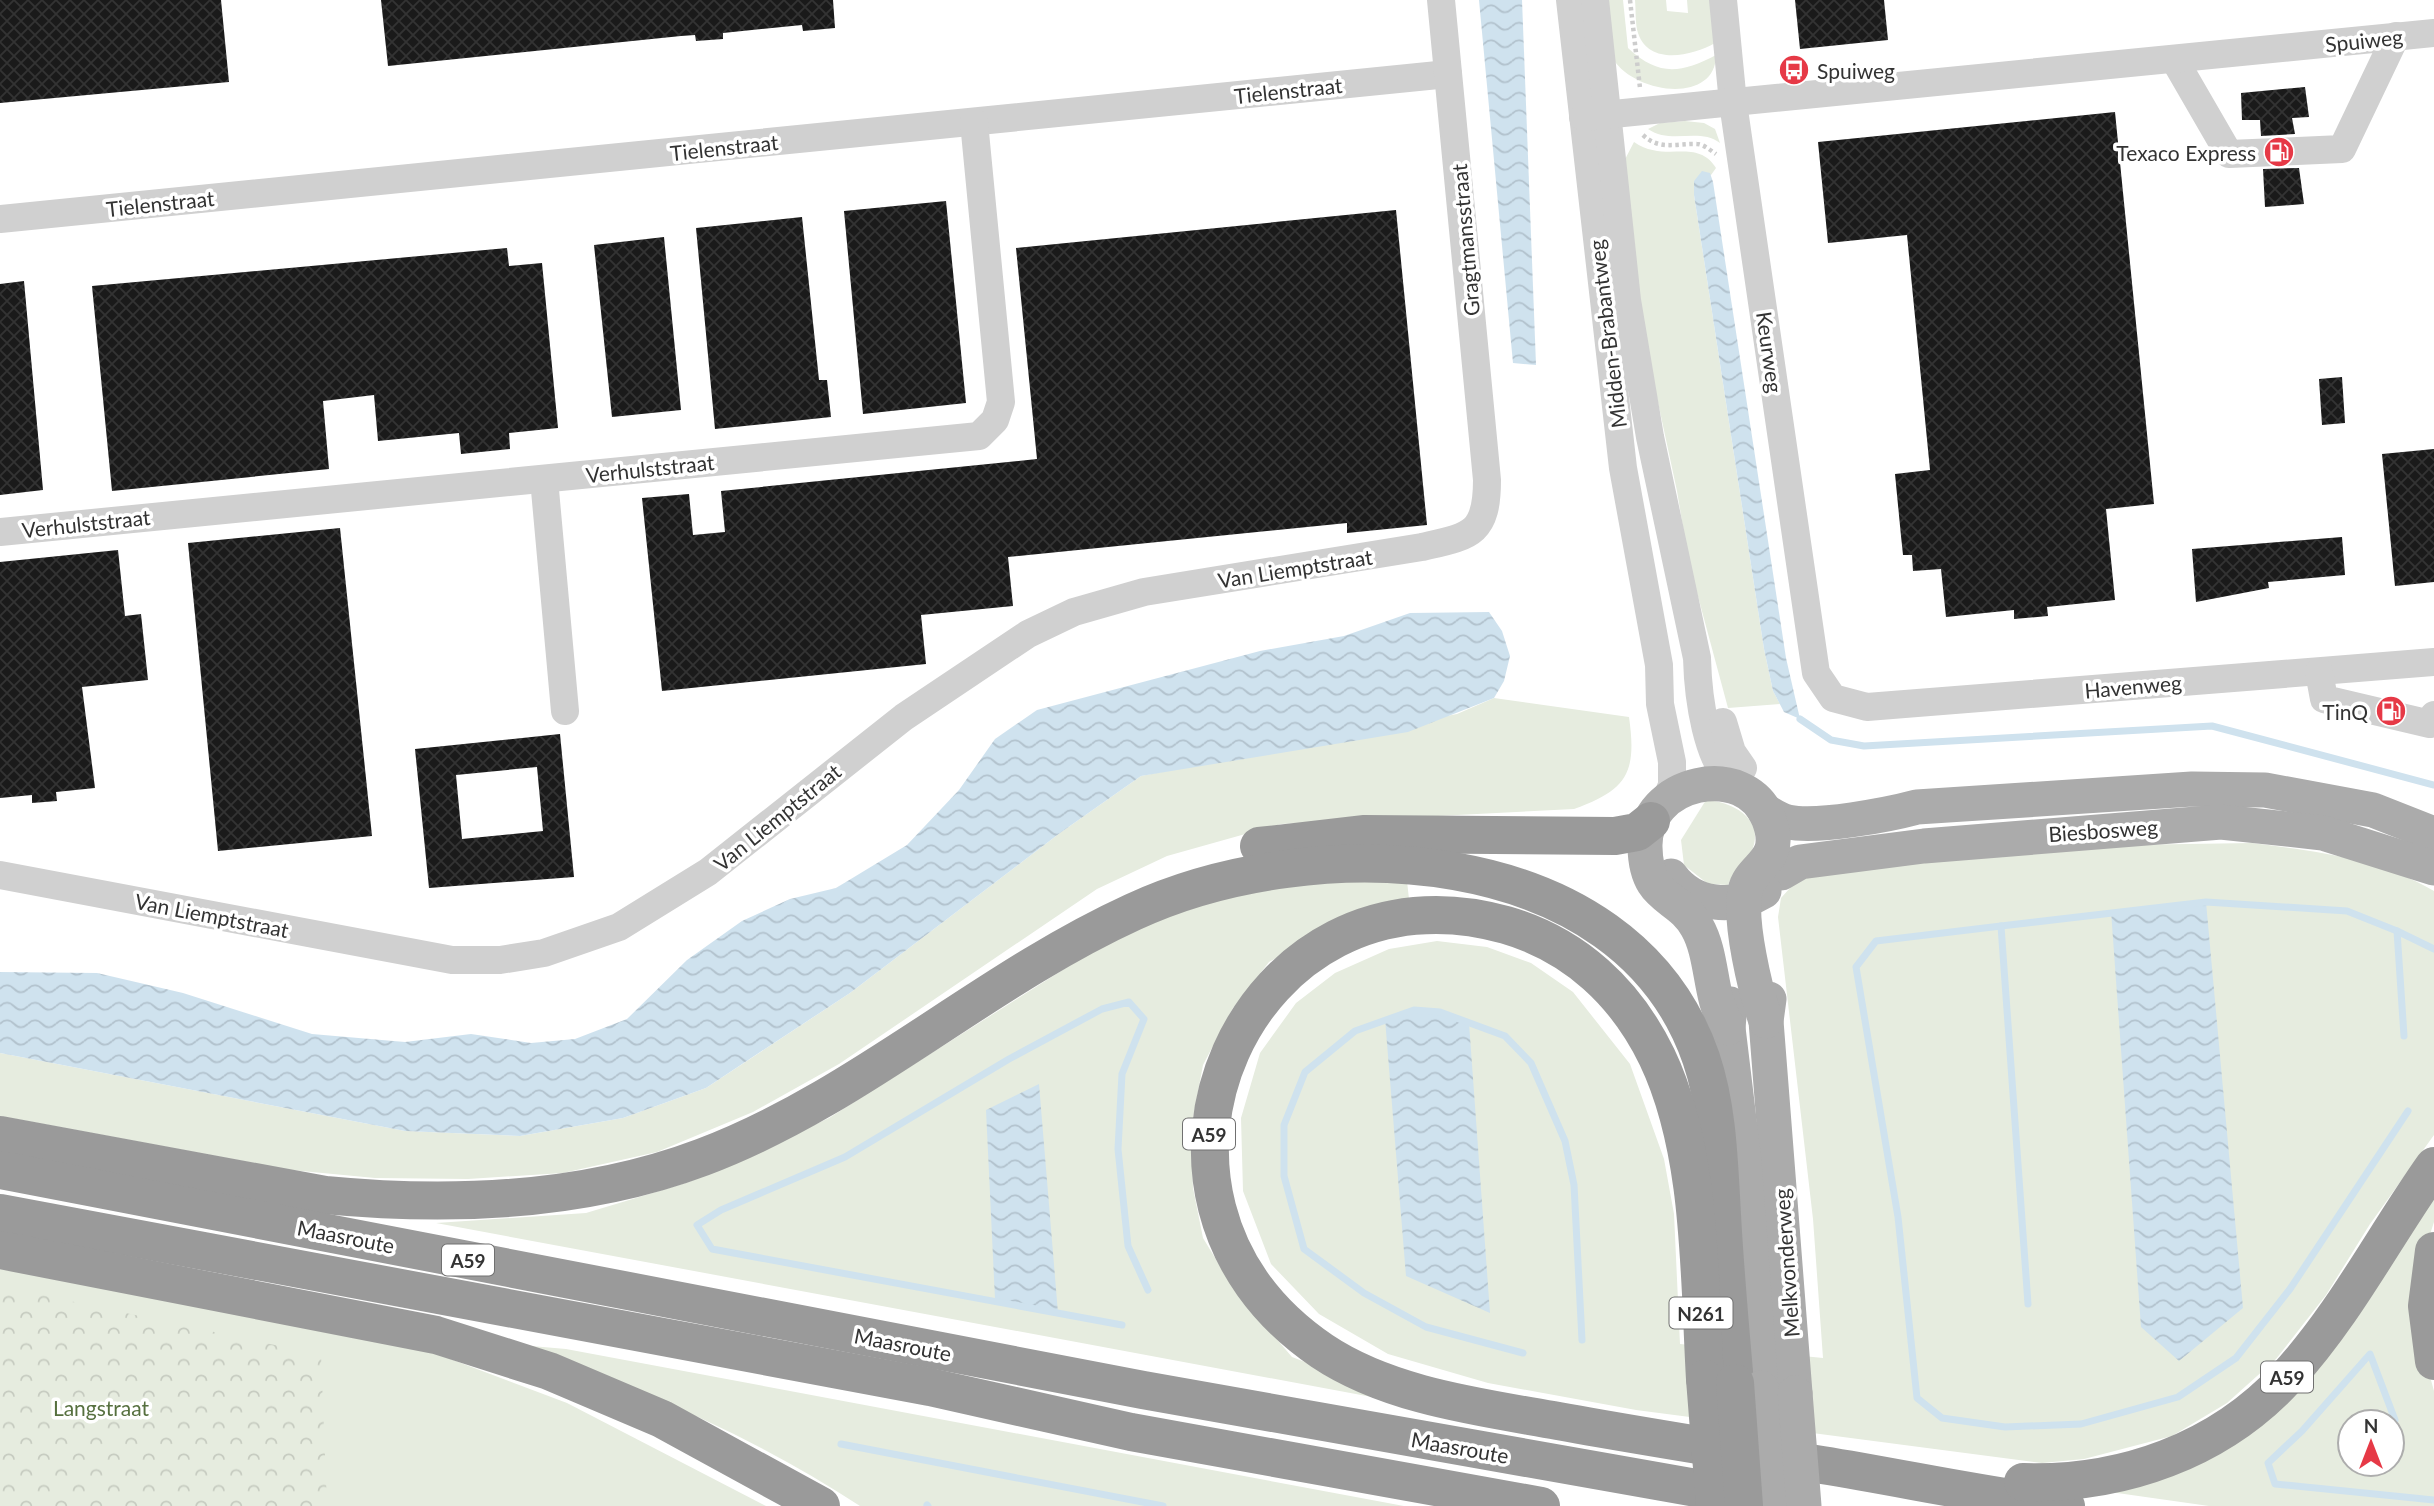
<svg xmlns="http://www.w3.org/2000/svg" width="2434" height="1506" font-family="Lato,sans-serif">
	<defs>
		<pattern id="park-crowns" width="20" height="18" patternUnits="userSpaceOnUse" patternTransform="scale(1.75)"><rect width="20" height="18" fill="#e6ecdf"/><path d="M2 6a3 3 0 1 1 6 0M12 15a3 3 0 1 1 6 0" fill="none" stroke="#c6cbc0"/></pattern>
		<pattern id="water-waves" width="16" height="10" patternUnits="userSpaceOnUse" patternTransform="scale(1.75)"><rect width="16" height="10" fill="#cfe2ee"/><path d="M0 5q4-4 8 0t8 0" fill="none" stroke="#b2c2cd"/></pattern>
		<pattern id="building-cross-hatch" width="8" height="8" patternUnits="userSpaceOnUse" patternTransform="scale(1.75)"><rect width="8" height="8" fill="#1a1a1a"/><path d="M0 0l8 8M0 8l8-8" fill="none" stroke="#333"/></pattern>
	</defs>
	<rect width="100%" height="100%" fill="#fff"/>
	<g fill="#e6ecdf" fill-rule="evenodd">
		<path d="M1603 0H1623L1628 48C1658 76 1680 74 1716 55 1716 104 1636 95 1613 59 1604 45 1605 17 1603 0Z"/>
		<path d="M1635 0H1666L1667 11 1688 13 1687 0H1711L1715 43C1692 56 1649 66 1638 33 1635 24 1636 10 1635 0Z"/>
		<path d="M1685 121 1704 123 1715 129 1720 143C1699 127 1671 145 1648 129L1660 123Z"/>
		<path d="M1634 142C1666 164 1696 137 1716 168L1711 175 1694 181V195L1764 649 1773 691 1780 704 1728 708 1689 563 1677 491 1644 337 1621 167Z"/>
		<path d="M1494 698 1629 717C1637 773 1627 790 1574 809L1281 824 1167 856 1097 889 839 1064 753 1112 657 1152 563 1173 468 1179 375 1178 291 1170 0 1116V1053L405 1131 520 1136 623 1118 706 1088 850 993 1060 833 1141 776 1457 714Z"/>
		<path d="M1706 800C1734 802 1767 820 1751 853 1745 865 1733 872 1728 885L1708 884 1684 865 1681 840Z"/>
		<path d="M2252 843C2314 851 2379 858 2434 891V1135L2370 1224 2326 1295 2276 1359 2227 1403 2172 1436 2084 1459 2042 1463 1636 1410 1488 1383 1388 1354 1319 1314 1271 1264 1243 1191 1241 1118 1260 1053 1296 1003 1335 973 1389 949 1437 941 1487 947 1531 963 1573 992 1630 1064 1664 1159 1674 1214 1680 1344 1823 1358 1813 1219 1778 917 1781 898 1799 878 1885 861 2123 845Z"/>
		<polygon points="1269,880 1407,881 1409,899 1352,915 1269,962 1233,1008 1203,1065 1191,1129 1193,1188 1203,1238 1234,1289 1292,1357 1420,1406 436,1223 586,1213 689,1182 829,1118 1140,921"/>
		<path d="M2434 1179V1222L2420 1265 2423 1351 2434 1391V1506H2209L2089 1489 2193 1458ZM2350 1422H2392V1464H2350Z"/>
		<polygon points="0,1253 432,1352 567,1403 766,1506 0,1506"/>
		<path d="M520 1345 566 1349 1404 1506H860C754 1436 638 1388 520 1345Z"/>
	</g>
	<polygon fill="url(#park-crowns)" points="0,1286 321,1355 327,1506 0,1506"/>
	<g fill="url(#water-waves)">
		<polygon points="1479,0 1522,0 1536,365 1513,363"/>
		<polygon points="1702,171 1710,173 1713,182 1786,658 1800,719 1784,712 1773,691 1764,649 1694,195 1694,181"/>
		<polygon points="1489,612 1502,631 1510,656 1504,681 1494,698 1408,732 1141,776 1060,833 850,993 774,1043 706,1088 623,1118 520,1136 405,1131 0,1053 0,972 97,973 183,993 312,1034 405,1042 471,1034 531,1043 575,1039 627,1019 687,960 742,921 790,899 836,888 907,845 959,790 995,739 1037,710 1260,651 1344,636 1410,613"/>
		<polygon points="2206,902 2243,1308 2179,1361 2141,1327 2111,911"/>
		<polygon points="1414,1010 1440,1012 1469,1023 1490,1313 1406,1276 1385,1019"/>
		<polygon points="1039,1084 1058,1313 995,1299 986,1110"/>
	</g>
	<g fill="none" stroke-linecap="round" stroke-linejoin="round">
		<g stroke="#cfe2ee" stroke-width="7">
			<polyline points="1800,719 1831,740 1864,746 2212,726 2434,785"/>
			<polyline points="2001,926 2206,902 2347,911 2397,931 2404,1036"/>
			<polyline points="2397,931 2434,949"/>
			<polyline points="2028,1304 2001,926 1876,941 1856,967 1898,1217 1917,1398 1942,1418 2005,1427 2081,1424 2178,1397 2236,1358 2290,1289 2408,1111"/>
			<polyline points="1122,1325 712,1249 697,1225 721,1210 845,1157 1009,1059 1102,1009 1129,1002 1144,1019 1122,1074 1118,1149 1128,1246 1148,1290"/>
			<polyline points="1523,1353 1426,1327 1364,1293 1304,1249 1284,1176 1284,1125 1305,1072 1355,1031 1414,1010 1440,1012 1505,1036 1531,1063 1565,1141 1574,1185 1582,1340"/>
			<polyline points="2395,1420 2370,1354 2302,1431 2268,1463 2275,1484 2434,1500"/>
			<polyline points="841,1444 1163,1506"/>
			<polyline points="927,1505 928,1506"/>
		</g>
	</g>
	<g fill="url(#building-cross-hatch)" fill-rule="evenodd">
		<polygon points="0,0 221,0 229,82 0,103"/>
		<polygon points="381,0 833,0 835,28 803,31 802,25 723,33 723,39 696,41 695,35 681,36 388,66"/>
		<polygon points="1795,0 1884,0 1888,40 1800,49"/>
		<polygon points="2305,87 2309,117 2292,118 2295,134 2261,136 2260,120 2242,120 2241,93"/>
		<polygon points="2115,112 2154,504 2106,509 2115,600 2047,607 2048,616 2014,619 2014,610 1946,617 1941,569 1913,571 1912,555 1903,555 1901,536 1895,474 1930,470 1907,235 1828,243 1818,142"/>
		<polygon points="2299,168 2304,204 2265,207 2263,169"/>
		<polygon points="946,201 966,403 863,414 844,211"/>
		<polygon points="1396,210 1427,525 1347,533 1347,523 1008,557 1013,606 921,615 926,664 662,691 642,498 689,494 693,535 725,532 721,491 1037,459 1016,248"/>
		<polygon points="802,217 819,380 827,380 831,417 715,429 696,228"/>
		<polygon points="664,237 681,410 612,417 594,245"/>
		<polygon points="507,248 509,266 542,263 558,428 509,433 510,449 461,454 459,433 378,441 374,395 323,401 329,469 112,491 92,286"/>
		<polygon points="24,281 43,490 0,495 0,284"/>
		<polygon points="2342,377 2345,423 2322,425 2319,379"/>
		<polygon points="2434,449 2434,582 2395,586 2382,454"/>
		<polygon points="340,528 372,836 218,851 188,543"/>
		<polygon points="2342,537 2345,575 2268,582 2269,588 2196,602 2192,549"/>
		<polygon points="118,550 125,616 141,614 148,680 82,687 95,788 56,792 57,801 32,803 32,795 0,798 0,562"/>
		<path d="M560 734 574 877 429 888 415 749ZM537 767 543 831 462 839 456 775Z"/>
	</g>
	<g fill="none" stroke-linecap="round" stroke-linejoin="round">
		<g stroke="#cdcdcd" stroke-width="4.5" stroke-dasharray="3.5 3.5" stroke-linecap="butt">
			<polyline points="1630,0 1640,88"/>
			<path d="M1643 135C1660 151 1677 143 1697 144 1703 144 1710 150 1716 154"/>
		</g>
		<g stroke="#d0d0d0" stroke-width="28">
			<polyline points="1570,0 1623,468 1659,665 1660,704 1672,762 1672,785 1666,800"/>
			<path d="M1595 0 1627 300 1650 437 1697 658C1698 697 1706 762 1736 788"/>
			<polyline points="1723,0 1733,103 1816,673 1833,698 1867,707 2434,662"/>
			<polyline points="2174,59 2229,154 2342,149 2396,36"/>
			<polyline points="1583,117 2434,33"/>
			<polyline points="0,219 1448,74"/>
			<polyline points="544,479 565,711"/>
			<polyline points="0,532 979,436 995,420 1001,402 974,122"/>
			<polyline points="2319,672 2324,699 2430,724 2434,715"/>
			<polyline points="1723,722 1732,752 1743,768"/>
			<path d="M0 875 452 960H500L544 953 619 927 708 872 904 717 1028 634 1074 612 1144 592 1422 547C1470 536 1487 535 1487 480L1441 0"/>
		</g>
		<g stroke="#ababab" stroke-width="35">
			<path d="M1764 810C1772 815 1779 820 1788 822 1818 828 1887 815 1917 807L2192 789 2265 790 2373 810 2434 834"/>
			<polyline points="1781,873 1800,862 1924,846 2221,822 2323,833 2434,868"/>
			<path d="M1671 876C1693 906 1733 910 1764 891"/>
			<polyline points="1769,999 1766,1021 1795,1393"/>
			<polyline points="1730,1004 1728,1028 1744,1161 1761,1388"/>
			<path d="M1728 1028C1724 1019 1718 1009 1716 999 1710 976 1709 948 1697 927 1678 893 1646 902 1645 847 1643 781 1746 758 1769 820 1785 863 1750 865 1745 891 1739 922 1755 990 1766 1021"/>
		</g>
		<g stroke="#9a9a9a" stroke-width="38">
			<polyline points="1259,846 1365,834 1615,836 1637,832 1651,821"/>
			<path d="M0 1135 325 1195C450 1207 584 1202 703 1157 859 1098 982 981 1133 912 1312 829 1625 838 1701 1058 1718 1108 1719 1163 1722 1215 1725 1271 1730 1327 1735 1383"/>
			<polyline points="0,1170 1143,1390 1747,1497"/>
			<polyline points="0,1213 930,1387 1131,1432 1541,1506"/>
			<polyline points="0,1250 436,1335 549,1371 662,1419 821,1506"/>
			<polyline points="2434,1251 2427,1306 2434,1361"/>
			<path d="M1705 1379C1699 1276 1702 1151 1657 1057 1626 993 1575 945 1506 925 1249 852 1091 1194 1322 1351 1389 1396 1480 1407 1558 1421 1646 1437 1734 1451 1822 1465 1903 1478 1984 1496 2066 1506"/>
			<path d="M2023 1482C2122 1485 2219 1451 2287 1377 2345 1314 2385 1235 2434 1166"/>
		</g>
		<g stroke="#ababab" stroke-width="35">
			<polyline points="1761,1388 1770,1506"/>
			<polyline points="1795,1393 1804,1506"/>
		</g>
		<g stroke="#9a9a9a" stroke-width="38">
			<polyline points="1705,1379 1715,1506"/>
			<polyline points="1735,1383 1744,1506"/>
		</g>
	</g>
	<defs>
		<g id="bus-disc" transform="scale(1.575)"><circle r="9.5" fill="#e63946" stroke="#fff"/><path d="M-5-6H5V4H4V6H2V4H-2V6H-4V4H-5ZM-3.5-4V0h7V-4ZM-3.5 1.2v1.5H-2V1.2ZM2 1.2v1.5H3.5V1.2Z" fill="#fff"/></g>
		<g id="fuel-disc" transform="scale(1.575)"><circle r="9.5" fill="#e63946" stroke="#fff"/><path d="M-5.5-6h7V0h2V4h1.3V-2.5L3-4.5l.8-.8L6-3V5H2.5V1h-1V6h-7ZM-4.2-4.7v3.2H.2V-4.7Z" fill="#fff"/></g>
	</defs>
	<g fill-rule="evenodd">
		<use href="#bus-disc" x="1794" y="70"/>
		<use href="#fuel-disc" x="2279" y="152"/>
		<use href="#fuel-disc" x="2391" y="711"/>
	</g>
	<g text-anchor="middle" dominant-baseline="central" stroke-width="7" stroke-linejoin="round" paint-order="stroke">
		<g fill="#fff" stroke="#707070" stroke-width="2">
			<rect x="1183" y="1118.5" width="52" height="31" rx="5"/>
			<rect x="442" y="1244.5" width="52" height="31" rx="5"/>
			<rect x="1669.5" y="1297.5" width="63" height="31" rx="5"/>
			<rect x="2261" y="1361.5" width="52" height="31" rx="5"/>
		</g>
		<g font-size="19" font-weight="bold" fill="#333">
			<text x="1209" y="1134">A59</text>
			<text x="468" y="1260">A59</text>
			<text x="1701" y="1313">N261</text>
			<text x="2287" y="1377">A59</text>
		</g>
		<g font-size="21" fill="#333" stroke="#fff">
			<text transform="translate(2364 40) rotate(-6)">Spuiweg</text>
			<text transform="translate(1288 90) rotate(-6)">Tielenstraat</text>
			<text transform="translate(724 147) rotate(-6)">Tielenstraat</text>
			<text transform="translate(160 203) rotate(-6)">Tielenstraat</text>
			<text transform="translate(1465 240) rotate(-95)">Gragtmansstraat</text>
			<text transform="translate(1607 334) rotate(-97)">Midden-Brabantweg</text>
			<text transform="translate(1770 352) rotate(82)">Keurweg</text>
			<text transform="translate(650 468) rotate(-6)">Verhulststraat</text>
			<text transform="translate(86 523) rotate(-6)">Verhulststraat</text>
			<text transform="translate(1295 568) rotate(-9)">Van Liemptstraat</text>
			<text transform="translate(2133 686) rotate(-5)">Havenweg</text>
			<text transform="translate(777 817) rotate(-39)">Van Liemptstraat</text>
			<text transform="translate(2103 830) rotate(-4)">Biesbosweg</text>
			<text transform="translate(212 915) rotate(11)">Van Liemptstraat</text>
			<text transform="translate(346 1236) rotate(11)">Maasroute</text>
			<text transform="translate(1786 1263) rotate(-94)">Melkvonderweg</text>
			<text transform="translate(903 1344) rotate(11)">Maasroute</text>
			<text transform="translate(1460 1447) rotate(10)">Maasroute</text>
		</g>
		<g font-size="21" fill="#333" stroke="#fff" text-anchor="end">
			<text x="1817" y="70" text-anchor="start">Spuiweg</text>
			<text x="2256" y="152">Texaco Express</text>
			<text x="2368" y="711">TinQ</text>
		</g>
		<g font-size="21" fill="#56703f" stroke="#fff">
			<text x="101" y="1407">Langstraat</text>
		</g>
	</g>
	<g transform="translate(2371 1443)"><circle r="33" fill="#ffffff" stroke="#adadad" stroke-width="2"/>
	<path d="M0-5L12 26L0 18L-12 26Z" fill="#e63946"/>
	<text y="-10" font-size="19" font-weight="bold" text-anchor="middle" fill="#333333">N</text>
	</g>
</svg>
